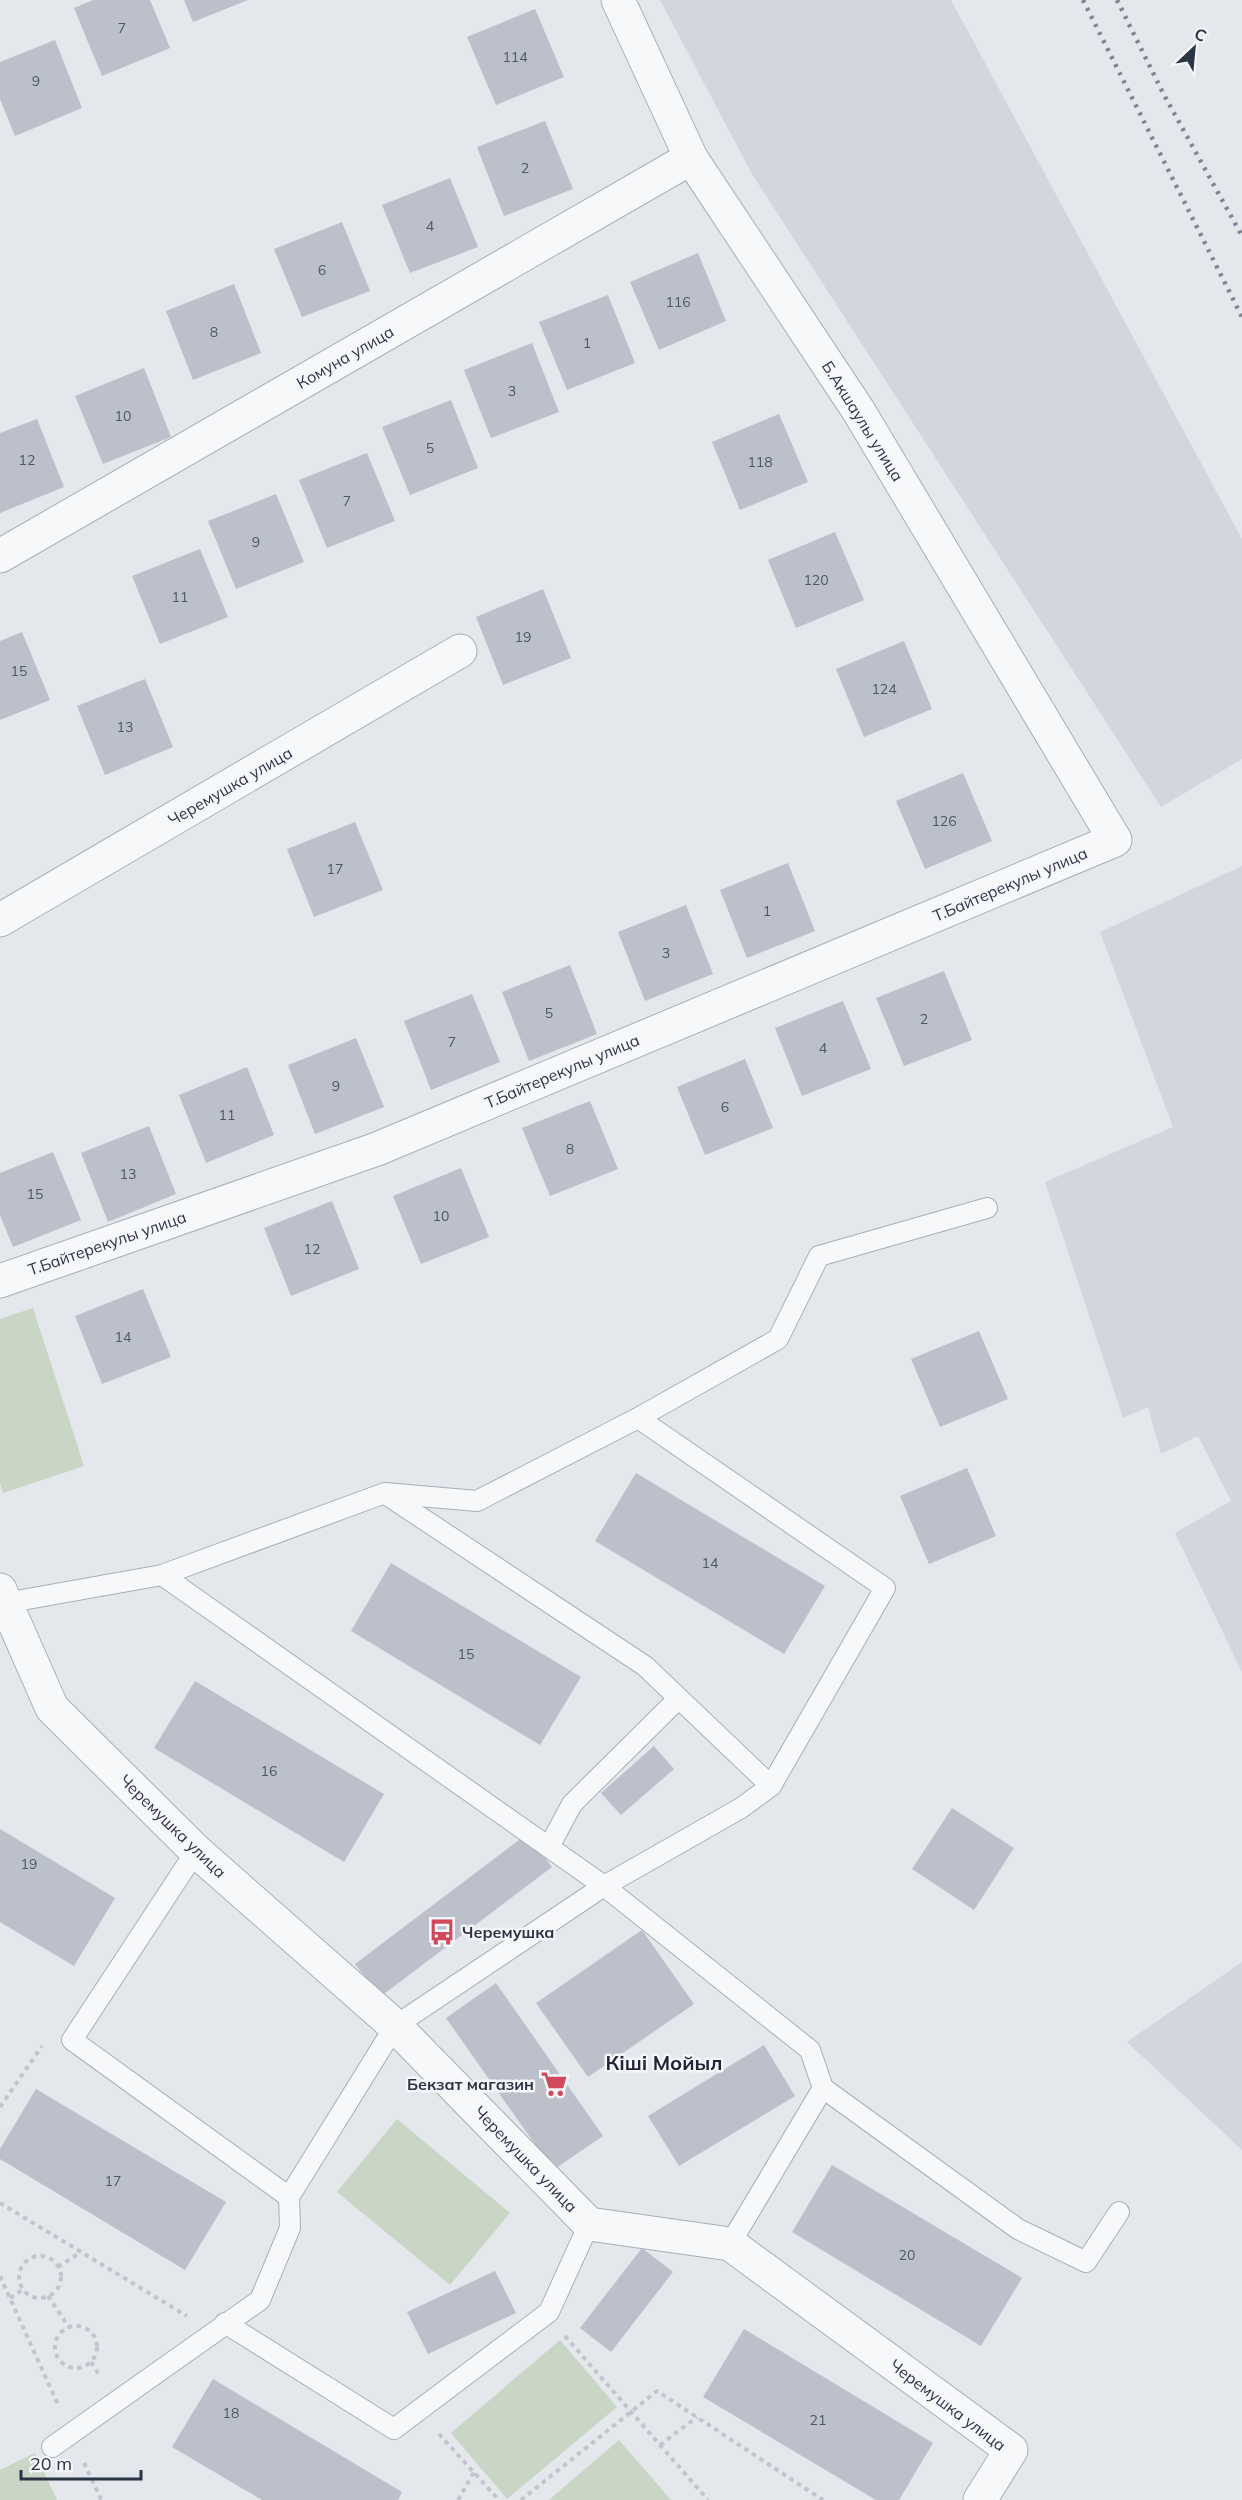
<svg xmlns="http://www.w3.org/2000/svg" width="1242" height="2500" font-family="Mulish,sans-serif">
	<rect width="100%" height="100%" fill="#e4e7ec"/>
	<g fill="#d2d6de">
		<polygon points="660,0 951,0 1242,539 1242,759 1161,807 752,174"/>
		<polygon points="1242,866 1242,1672 1175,1533 1231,1501 1198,1436 1161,1454 1148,1407 1123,1418 1045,1182 1173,1127 1100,932"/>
		<polygon points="1242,1962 1242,2150 1127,2042"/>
	</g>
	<g fill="#c9d6c5">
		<polygon points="33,1308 84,1466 3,1493 0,1483 0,1319"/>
		<polygon points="397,2119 510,2213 450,2285 337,2192"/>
		<polygon points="560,2340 617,2407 507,2499 451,2433"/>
		<polygon points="619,2440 671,2500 549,2500"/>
		<polygon points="35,2453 57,2500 0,2500 0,2470"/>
	</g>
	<g fill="#bbc0ca">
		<polygon points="93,0 150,0 170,48 102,76 74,8"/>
		<polygon points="184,0 248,0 193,22"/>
		<polygon points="535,9 564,77 496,105 467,37"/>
		<polygon points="55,40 82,108 15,136 0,99 0,62"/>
		<polygon points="545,121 573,189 504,216 477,147"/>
		<polygon points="450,178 478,247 410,273 382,205"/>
		<polygon points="342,222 370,291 302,317 274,249"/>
		<polygon points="698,253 726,321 659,350 630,282"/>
		<polygon points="234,284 261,353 193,380 166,311"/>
		<polygon points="608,295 635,363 567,390 539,322"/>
		<polygon points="532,343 559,412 491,438 464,370"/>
		<polygon points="144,368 171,437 103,464 75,396"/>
		<polygon points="451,400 478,468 410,495 382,427"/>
		<polygon points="779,414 808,482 740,510 712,442"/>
		<polygon points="37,419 64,487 0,513 0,433"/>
		<polygon points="367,453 395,521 327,548 299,480"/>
		<polygon points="276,494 304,562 236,589 208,521"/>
		<polygon points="835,532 864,600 796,628 768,560"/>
		<polygon points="200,549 228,617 160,644 132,576"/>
		<polygon points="543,589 571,658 503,685 476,617"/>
		<polygon points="22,632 50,700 0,720 0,641"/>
		<polygon points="904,641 932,709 864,737 836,669"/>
		<polygon points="145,679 173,747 105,775 77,706"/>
		<polygon points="963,773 992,841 925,869 896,801"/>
		<polygon points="355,822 383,890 314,917 287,849"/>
		<polygon points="788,863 815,931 747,958 720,890"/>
		<polygon points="686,905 713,974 645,1001 618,932"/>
		<polygon points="570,965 597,1034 529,1061 502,992"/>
		<polygon points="944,971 972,1040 904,1066 876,998"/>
		<polygon points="472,994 500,1062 431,1090 404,1021"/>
		<polygon points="843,1001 871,1069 802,1096 775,1028"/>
		<polygon points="356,1038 384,1107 315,1134 288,1065"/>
		<polygon points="745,1059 773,1128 705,1155 677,1087"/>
		<polygon points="247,1067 274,1135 206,1163 179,1095"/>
		<polygon points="590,1101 618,1169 550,1196 522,1128"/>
		<polygon points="149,1126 176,1194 108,1222 81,1153"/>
		<polygon points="53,1152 81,1220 13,1247 0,1215 0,1173"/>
		<polygon points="461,1168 489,1237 421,1264 393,1196"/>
		<polygon points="332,1201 359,1269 291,1296 264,1228"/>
		<polygon points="143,1289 171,1357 102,1384 75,1316"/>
		<polygon points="979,1331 1008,1399 940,1427 911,1359"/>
		<polygon points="967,1468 996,1536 929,1564 900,1496"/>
		<polygon points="636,1473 825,1586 784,1654 595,1541"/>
		<polygon points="391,1563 581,1677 540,1745 351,1631"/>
		<polygon points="195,1681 384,1794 344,1862 154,1748"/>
		<polygon points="654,1746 674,1769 621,1815 601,1793"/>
		<polygon points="952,1808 1014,1848 974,1910 912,1869"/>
		<polygon points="0,1829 115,1898 74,1966 0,1922"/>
		<polygon points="527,1834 552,1867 380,1997 355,1964"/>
		<polygon points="642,1930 694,2004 588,2077 536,2003"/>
		<polygon points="496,1983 603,2136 553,2170 446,2018"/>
		<polygon points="764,2045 795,2096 679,2166 648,2116"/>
		<polygon points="36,2089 226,2202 185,2270 0,2159 0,2149"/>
		<polygon points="832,2165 1022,2278 981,2346 792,2232"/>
		<polygon points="642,2248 673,2272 611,2352 580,2328"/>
		<polygon points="495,2271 516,2313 428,2354 407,2312"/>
		<polygon points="744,2329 933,2443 899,2500 876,2500 703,2397"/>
		<polygon points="213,2379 402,2492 398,2500 262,2500 172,2447"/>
	</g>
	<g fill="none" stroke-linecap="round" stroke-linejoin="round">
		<g stroke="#a9aeb7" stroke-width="22">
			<g id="lane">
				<polyline points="387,1495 645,1666 771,1786"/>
				<polyline points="162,1575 604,1886 810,2050 823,2088 1018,2229 1086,2262 1119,2212"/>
				<polyline points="5,1603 162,1575 385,1493 477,1501 638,1418 778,1339 819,1256 987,1208"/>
				<polyline points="549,1847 572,1804 678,1699"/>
				<polyline points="196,1851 72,2040 289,2197"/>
				<polyline points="730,2244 823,2088"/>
				<polyline points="225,2323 394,2429 549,2312 589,2224"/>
				<polyline points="52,2447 260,2300 290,2228 289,2197 395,2026 604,1886 741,1808 771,1786 885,1588 638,1418"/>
			</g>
		</g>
		<g stroke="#a9aeb7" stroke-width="35">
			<g id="street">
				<polyline points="0,556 691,158"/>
				<polyline points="0,920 460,651"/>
				<polyline points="0,1281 377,1149 1115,840 858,410 691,158 618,0"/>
				<polyline points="0,1590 52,1708 196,1851 395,2026 589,2224 730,2244 1011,2450 980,2500"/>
			</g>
		</g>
		<g stroke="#c2c5cb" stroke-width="4" stroke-dasharray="4.5 4.5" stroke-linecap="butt">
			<polyline points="0,2107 42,2046"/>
			<polyline points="0,2203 187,2316"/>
			<circle cx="40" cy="2277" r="21"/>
			<polyline points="58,2267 81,2252"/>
			<polyline points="0,2276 59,2407"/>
			<polyline points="48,2296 69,2327"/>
			<polyline points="10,2298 24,2289"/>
			<circle cx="76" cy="2347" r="21"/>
			<polyline points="565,2336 708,2500"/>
			<polyline points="91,2362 100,2376"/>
			<polyline points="439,2434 499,2500"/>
			<polyline points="660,2445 697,2417"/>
			<polyline points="84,2463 101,2499 103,2500"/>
			<polyline points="458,2500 474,2472"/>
			<polyline points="521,2500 657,2391 823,2500"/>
		</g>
		<use href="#lane" stroke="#f7f8fa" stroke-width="20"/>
		<use href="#street" stroke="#f7f8fa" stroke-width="33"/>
		<g stroke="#7d8696" stroke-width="4.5" stroke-dasharray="3 6" stroke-linecap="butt">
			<polyline points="1083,0 1242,317"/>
			<polyline points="1117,0 1163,93 1242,236"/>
		</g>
	</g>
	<defs>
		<g id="bus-bare" transform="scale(2.07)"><path d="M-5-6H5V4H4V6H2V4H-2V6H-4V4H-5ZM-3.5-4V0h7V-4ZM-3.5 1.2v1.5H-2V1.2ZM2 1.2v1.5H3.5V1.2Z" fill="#d1495b" stroke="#f4f6f9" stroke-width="2.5" paint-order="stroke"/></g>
		<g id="supermarket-bare" transform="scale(2.07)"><path d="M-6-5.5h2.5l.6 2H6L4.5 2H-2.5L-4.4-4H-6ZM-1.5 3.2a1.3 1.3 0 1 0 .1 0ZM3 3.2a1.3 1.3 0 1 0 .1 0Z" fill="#d1495b" stroke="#f4f6f9" stroke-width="2.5" paint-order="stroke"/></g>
	</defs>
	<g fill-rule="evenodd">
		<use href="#bus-bare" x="442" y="1932"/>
		<use href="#supermarket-bare" x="554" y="2084"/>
	</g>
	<g text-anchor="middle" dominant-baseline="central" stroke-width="5" stroke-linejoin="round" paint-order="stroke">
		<g font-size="14" fill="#4f5766">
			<text x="122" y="28">7</text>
			<text x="515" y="57">114</text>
			<text x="36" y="81">9</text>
			<text x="525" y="168">2</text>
			<text x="430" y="226">4</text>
			<text x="322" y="270">6</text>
			<text x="678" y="302">116</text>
			<text x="214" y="332">8</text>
			<text x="587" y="343">1</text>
			<text x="512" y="391">3</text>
			<text x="123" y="416">10</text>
			<text x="430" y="448">5</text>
			<text x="27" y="460">12</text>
			<text x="760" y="462">118</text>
			<text x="347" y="501">7</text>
			<text x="256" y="542">9</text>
			<text x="816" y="580">120</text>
			<text x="180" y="597">11</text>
			<text x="523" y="637">19</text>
			<text x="19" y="671">15</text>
			<text x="884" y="689">124</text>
			<text x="125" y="727">13</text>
			<text x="944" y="821">126</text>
			<text x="335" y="869">17</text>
			<text x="767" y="911">1</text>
			<text x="666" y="953">3</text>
			<text x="549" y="1013">5</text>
			<text x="924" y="1019">2</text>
			<text x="452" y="1042">7</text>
			<text x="823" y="1048">4</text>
			<text x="336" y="1086">9</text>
			<text x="725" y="1107">6</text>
			<text x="227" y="1115">11</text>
			<text x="570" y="1149">8</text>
			<text x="128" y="1174">13</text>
			<text x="35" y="1194">15</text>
			<text x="441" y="1216">10</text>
			<text x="312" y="1249">12</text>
			<text x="123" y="1337">14</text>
			<text x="710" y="1563">14</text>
			<text x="466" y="1654">15</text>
			<text x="269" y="1771">16</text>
			<text x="29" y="1864">19</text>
			<text x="113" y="2181">17</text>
			<text x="907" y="2255">20</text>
			<text x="231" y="2413">18</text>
			<text x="818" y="2420">21</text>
		</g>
		<g font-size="16" fill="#2b3445" stroke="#f4f6f9">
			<text transform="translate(345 357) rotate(-30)">Комуна улица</text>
			<text transform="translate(863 421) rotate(58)">Б.Акшаулы улица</text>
			<text transform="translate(230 786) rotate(-30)">Черемушка улица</text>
			<text transform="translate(1010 884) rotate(-23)">Т.Байтерекулы улица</text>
			<text transform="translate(562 1071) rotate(-23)">Т.Байтерекулы улица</text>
			<text transform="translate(107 1243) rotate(-19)">Т.Байтерекулы улица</text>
			<text transform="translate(173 1826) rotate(44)">Черемушка улица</text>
			<text transform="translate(526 2159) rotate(46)">Черемушка улица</text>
			<text transform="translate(948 2405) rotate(37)">Черемушка улица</text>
		</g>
		<g font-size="16" font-weight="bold" fill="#2b3445" stroke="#f4f6f9" text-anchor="start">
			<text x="462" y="1932">Черемушка</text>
			<text x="534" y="2084" text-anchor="end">Бекзат магазин</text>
		</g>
		<g font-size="20" font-weight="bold" fill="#1d2536" stroke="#f4f6f9">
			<text x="664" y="2062">Кіші Мойыл</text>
		</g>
	</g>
	<g transform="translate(1194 48) rotate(26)" stroke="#f4f6f9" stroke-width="4.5" paint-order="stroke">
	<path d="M0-4.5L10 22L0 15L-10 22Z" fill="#2b3445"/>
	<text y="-9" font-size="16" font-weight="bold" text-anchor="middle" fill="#2b3445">С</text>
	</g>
	<path d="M21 2470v9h120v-9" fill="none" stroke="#2b3445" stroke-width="3"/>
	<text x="30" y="2470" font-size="18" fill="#2b3445" stroke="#f4f6f9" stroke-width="4.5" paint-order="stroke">20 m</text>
</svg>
